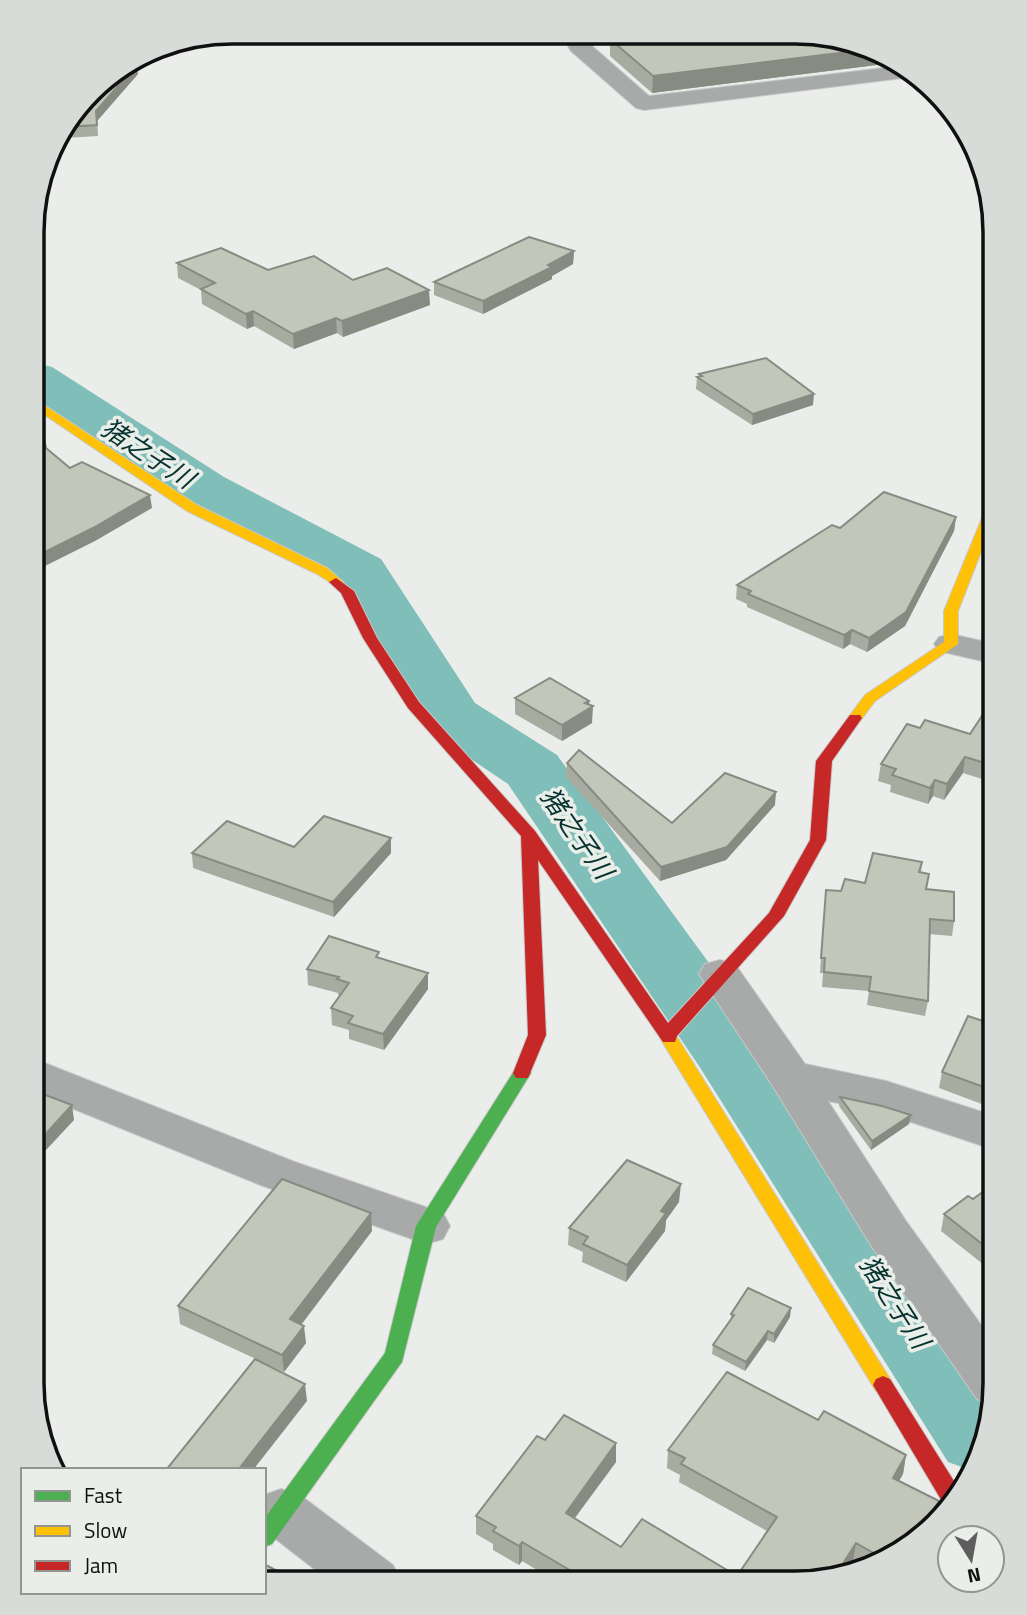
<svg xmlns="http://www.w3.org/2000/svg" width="1027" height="1615" font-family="'Titillium Web','Noto Sans JP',sans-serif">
	<rect width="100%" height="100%" fill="#eaedea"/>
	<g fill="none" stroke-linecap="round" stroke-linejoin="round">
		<polygon fill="#80beb9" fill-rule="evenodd" points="33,362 52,367 224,477 381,559 475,703 557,755 755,1026 995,1376 995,1397 970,1470 948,1462 699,1066 508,784 428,730 337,584 184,501 33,401"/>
		<g stroke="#c8c9c8" stroke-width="2">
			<g id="street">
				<polygon points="582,33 605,33 592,46 649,96 900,66 919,76 644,110 636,108 571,51 568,46"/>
				<polygon points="951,634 995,644 995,664 939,651 934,644 939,637"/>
				<polygon points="720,960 735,964 805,1064 886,1081 995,1116 995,1150 881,1112 828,1101 906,1221 995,1344 995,1397 993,1404 977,1399 872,1247 774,1088 699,974 705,964"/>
				<polygon points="32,1058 295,1162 443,1213 450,1226 443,1239 426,1244 263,1186 32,1092"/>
				<polygon points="281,1489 300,1495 393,1565 401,1582 331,1582 264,1530 264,1495"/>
			</g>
		</g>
		<g stroke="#c8c9c8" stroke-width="2">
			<polygon id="fast" points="522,1067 528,1068 531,1073 436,1227 402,1362 272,1544 264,1547 264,1519 385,1353 416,1226 516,1068"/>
		</g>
		<g stroke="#c8c9c8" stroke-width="2">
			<g id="slow">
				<polygon points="33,398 197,505 327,568 343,582 336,586 317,574 187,511 33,407"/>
				<polygon points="995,497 995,516 958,611 958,644 875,701 860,721 850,721 848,718 865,695 944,642 944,611 989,501"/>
				<polygon points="669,1032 675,1034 890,1379 893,1385 890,1391 883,1394 876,1391 660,1038 663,1034"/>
			</g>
		</g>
		<g stroke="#c8c9c8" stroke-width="2">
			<g id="jam">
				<polygon points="336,578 354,591 377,638 419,702 535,831 668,1023 769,913 810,840 816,761 850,715 860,715 862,718 832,761 826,840 784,916 677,1036 675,1042 663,1042 538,860 546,1035 528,1078 516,1078 513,1073 528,1035 521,836 408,708 363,638 341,593 329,582"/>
				<polygon points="883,1376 890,1379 962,1494 946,1508 873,1385 876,1379"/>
			</g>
		</g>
		<use href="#street" fill="#a8a9a9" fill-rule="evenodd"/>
		<use href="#fast" fill="#4caf50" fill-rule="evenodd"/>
		<use href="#slow" fill="#ffc107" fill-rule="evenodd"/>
		<use href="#jam" fill="#c62828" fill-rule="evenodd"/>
	</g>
	<g fill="#a7aba0">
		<polygon points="822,33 893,63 652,93 610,56 610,39"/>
		<polygon points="138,74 97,121 98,136 64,138 63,129 99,81"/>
		<polygon points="574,251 573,264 552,276 552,279 483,314 434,295 434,282"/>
		<polygon points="177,263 268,270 353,280 430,305 343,337 337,333 294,349 254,326 247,329 202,304 201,290 178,278"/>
		<polygon points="699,374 813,405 752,425 696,389 697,377 699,377"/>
		<polygon points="956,517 954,531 905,626 867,652 850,644 843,649 747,607 747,604 736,599 737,585 840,528"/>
		<polygon points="995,696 995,783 963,773 944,800 933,796 928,804 890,792 891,785 878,781 881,764 920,728 970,734"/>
		<polygon points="515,698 589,701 592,723 562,741 515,714"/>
		<polygon points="567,763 672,823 775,805 726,860 660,881 566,777"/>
		<polygon points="294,847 391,853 334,917 193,868 192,853"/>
		<polygon points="922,862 921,873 927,889 954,921 952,936 929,934 928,1001 925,1016 867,1005 869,991 822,987 823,973 820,973 826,890 841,891"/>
		<polygon points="380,958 428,973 428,989 384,1050 349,1039 349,1030 332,1025 331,1008 340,996 338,995 338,993 308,985 307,969"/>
		<polygon points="995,1025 995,1109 939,1088 942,1072"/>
		<polygon points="840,1097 911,1115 909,1124 871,1150 839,1106"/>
		<polygon points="995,1183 995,1263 988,1268 941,1231 944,1214 973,1199"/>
		<polygon points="679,1202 666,1220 665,1231 626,1282 582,1262 583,1252 568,1245 569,1228"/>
		<polygon points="372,1231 301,1324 306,1343 284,1372 180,1324 178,1306"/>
		<polygon points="731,1314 790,1317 774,1343 767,1340 745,1371 712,1354 713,1345 731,1320"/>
		<polygon points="818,1420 906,1455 903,1474 899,1481 936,1516 872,1568 867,1569 853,1561 796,1583 559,1583 522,1561 519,1565 493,1550 493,1544 476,1534 476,1516 545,1440 616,1443 616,1462 575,1518 621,1547 737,1576 767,1531 679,1482 680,1475 667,1468 668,1450"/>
	</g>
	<g fill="#888b82">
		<polygon points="863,50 893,63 652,93 653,76"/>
		<polygon points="137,64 138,74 97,121 98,136 96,111"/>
		<polygon points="574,251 573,264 552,276 552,279 483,314 483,301"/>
		<polygon points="429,290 430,305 343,337 342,321"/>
		<polygon points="253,311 254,326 247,329 246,314"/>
		<polygon points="336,318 337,333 294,349 293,334"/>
		<polygon points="814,394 813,405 752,425 753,414"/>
		<polygon points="150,495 152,508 95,541 33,572 33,558"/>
		<polygon points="956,517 954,531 905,626 867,652 869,638"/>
		<polygon points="852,630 850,644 843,649 844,635"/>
		<polygon points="589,701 589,709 593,706 592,723 562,741 562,725 585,703"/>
		<polygon points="965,757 963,773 944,800 947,784"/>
		<polygon points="935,780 933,796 928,804 930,788"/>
		<polygon points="776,792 775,805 726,860 660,881 661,867"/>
		<polygon points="391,838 391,853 334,917 333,902"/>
		<polygon points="428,973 428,989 384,1050 383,1034"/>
		<polygon points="72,1105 74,1120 33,1164 32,1149"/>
		<polygon points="911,1115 909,1124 871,1150 872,1141"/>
		<polygon points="681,1184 679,1202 666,1220 665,1231 626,1282 627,1265 661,1211"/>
		<polygon points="371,1213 372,1231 292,1337 290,1319"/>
		<polygon points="995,1248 995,1263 988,1268 991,1251"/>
		<polygon points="791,1308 790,1317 774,1343 774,1334"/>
		<polygon points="304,1326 306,1343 284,1372 282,1355"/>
		<polygon points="768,1331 767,1340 745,1371 746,1362"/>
		<polygon points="305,1384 307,1401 253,1470 238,1470"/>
		<polygon points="616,1443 616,1462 565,1531 566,1513"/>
		<polygon points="906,1455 903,1474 890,1497 893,1478"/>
		<polygon points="939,1501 936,1516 922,1527"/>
		<polygon points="522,1542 522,1561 519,1565 519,1546"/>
		<polygon points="856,1543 853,1561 845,1574 835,1576"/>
	</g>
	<g fill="#c2c7ba" stroke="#888b82" stroke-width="2">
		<polygon points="663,33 822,33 863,50 653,76 610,39"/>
		<polygon points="128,63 137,64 96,111 97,125 64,127 99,81"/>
		<polygon points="529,237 574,251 548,265 552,267 483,301 434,282"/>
		<polygon points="221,248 268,270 314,256 353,280 387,268 429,290 342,321 336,318 293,334 253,311 246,314 201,289 215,283 177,263"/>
		<polygon points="766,358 814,394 753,414 697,377 702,376 699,374"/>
		<polygon points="40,420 46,448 70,468 82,462 150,495 93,528 33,558 33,421"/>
		<polygon points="884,492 956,517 906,612 869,638 852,630 844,635 748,594 751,591 737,585 832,525 840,528"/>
		<polygon points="550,678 589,701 585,703 593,706 562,725 515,698"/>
		<polygon points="995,696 995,766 965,757 947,784 935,780 930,788 892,775 896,769 881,764 907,724 920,728 925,720 970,734"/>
		<polygon points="579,750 672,823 725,773 776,792 727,847 661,867 567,763"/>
		<polygon points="324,816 391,838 333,902 192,853 227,821 294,847"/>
		<polygon points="873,853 922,862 919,872 929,874 926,889 954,892 954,921 930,919 928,1001 869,991 871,977 824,972 825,958 821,958 826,890 841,891 845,879 865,883"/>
		<polygon points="329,936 379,952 376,957 428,973 383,1034 348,1023 353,1016 331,1008 349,983 337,979 339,977 307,969"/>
		<polygon points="968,1016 995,1025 995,1091 942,1072"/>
		<polygon points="32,1090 72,1105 32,1149"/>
		<polygon points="840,1097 882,1106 911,1115 872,1141"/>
		<polygon points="627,1160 681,1184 661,1211 666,1213 627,1265 583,1244 588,1237 569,1228"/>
		<polygon points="282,1179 371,1213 290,1319 304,1326 282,1355 178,1306"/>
		<polygon points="995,1183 995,1248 991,1251 944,1214 968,1196 973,1199"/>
		<polygon points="748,1288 791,1308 774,1334 768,1331 746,1362 713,1345 734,1315 731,1314"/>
		<polygon points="255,1359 305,1384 238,1470 166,1470"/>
		<polygon points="727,1372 818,1420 824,1411 906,1455 893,1478 939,1501 923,1527 884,1559 856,1543 835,1576 796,1583 579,1583 583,1578 522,1542 519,1546 493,1531 496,1527 476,1516 537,1436 545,1440 564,1415 616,1443 566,1513 621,1547 642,1519 737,1576 777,1517 681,1464 685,1458 668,1450"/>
		<polygon points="264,1564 298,1582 264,1582"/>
	</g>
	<g text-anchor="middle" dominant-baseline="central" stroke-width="7" stroke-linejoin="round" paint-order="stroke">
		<g font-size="26" font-style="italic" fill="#063230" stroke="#e9eee9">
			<text transform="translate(148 453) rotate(33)">猪之子川</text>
			<text transform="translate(577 833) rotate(55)">猪之子川</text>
			<text transform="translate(895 1302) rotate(57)">猪之子川</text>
		</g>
	</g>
	<path d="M0 0H1027V1615H0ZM232 44H795A188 188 0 0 1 983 232V1383A188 188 0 0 1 795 1571H232A188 188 0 0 1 44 1383V232A188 188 0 0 1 232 44Z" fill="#d8dcd8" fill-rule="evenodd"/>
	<path fill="none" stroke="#0f100f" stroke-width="3.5" d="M232 44H795A188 188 0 0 1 983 232V1383A188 188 0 0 1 795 1571H232A188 188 0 0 1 44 1383V232A188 188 0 0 1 232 44Z"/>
	<rect x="21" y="1468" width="245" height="126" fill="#e9eee9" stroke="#929592" stroke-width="2"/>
	<rect x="35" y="1491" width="35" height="10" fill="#4caf50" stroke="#929592" stroke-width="2"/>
	<text x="84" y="1503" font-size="21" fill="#0f100f">Fast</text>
	<rect x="35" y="1526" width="35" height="10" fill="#ffc107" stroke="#929592" stroke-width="2"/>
	<text x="84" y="1538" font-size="21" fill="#0f100f">Slow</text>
	<rect x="35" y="1561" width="35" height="10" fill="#c62828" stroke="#929592" stroke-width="2"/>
	<text x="84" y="1573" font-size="21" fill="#0f100f">Jam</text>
	<g transform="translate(971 1559) rotate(169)"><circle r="33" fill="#e9eee9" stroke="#929592" stroke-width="2"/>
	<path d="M0-5L12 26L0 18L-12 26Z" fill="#5c5d5c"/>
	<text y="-10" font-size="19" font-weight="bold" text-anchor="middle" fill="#0f100f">N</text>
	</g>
</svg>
